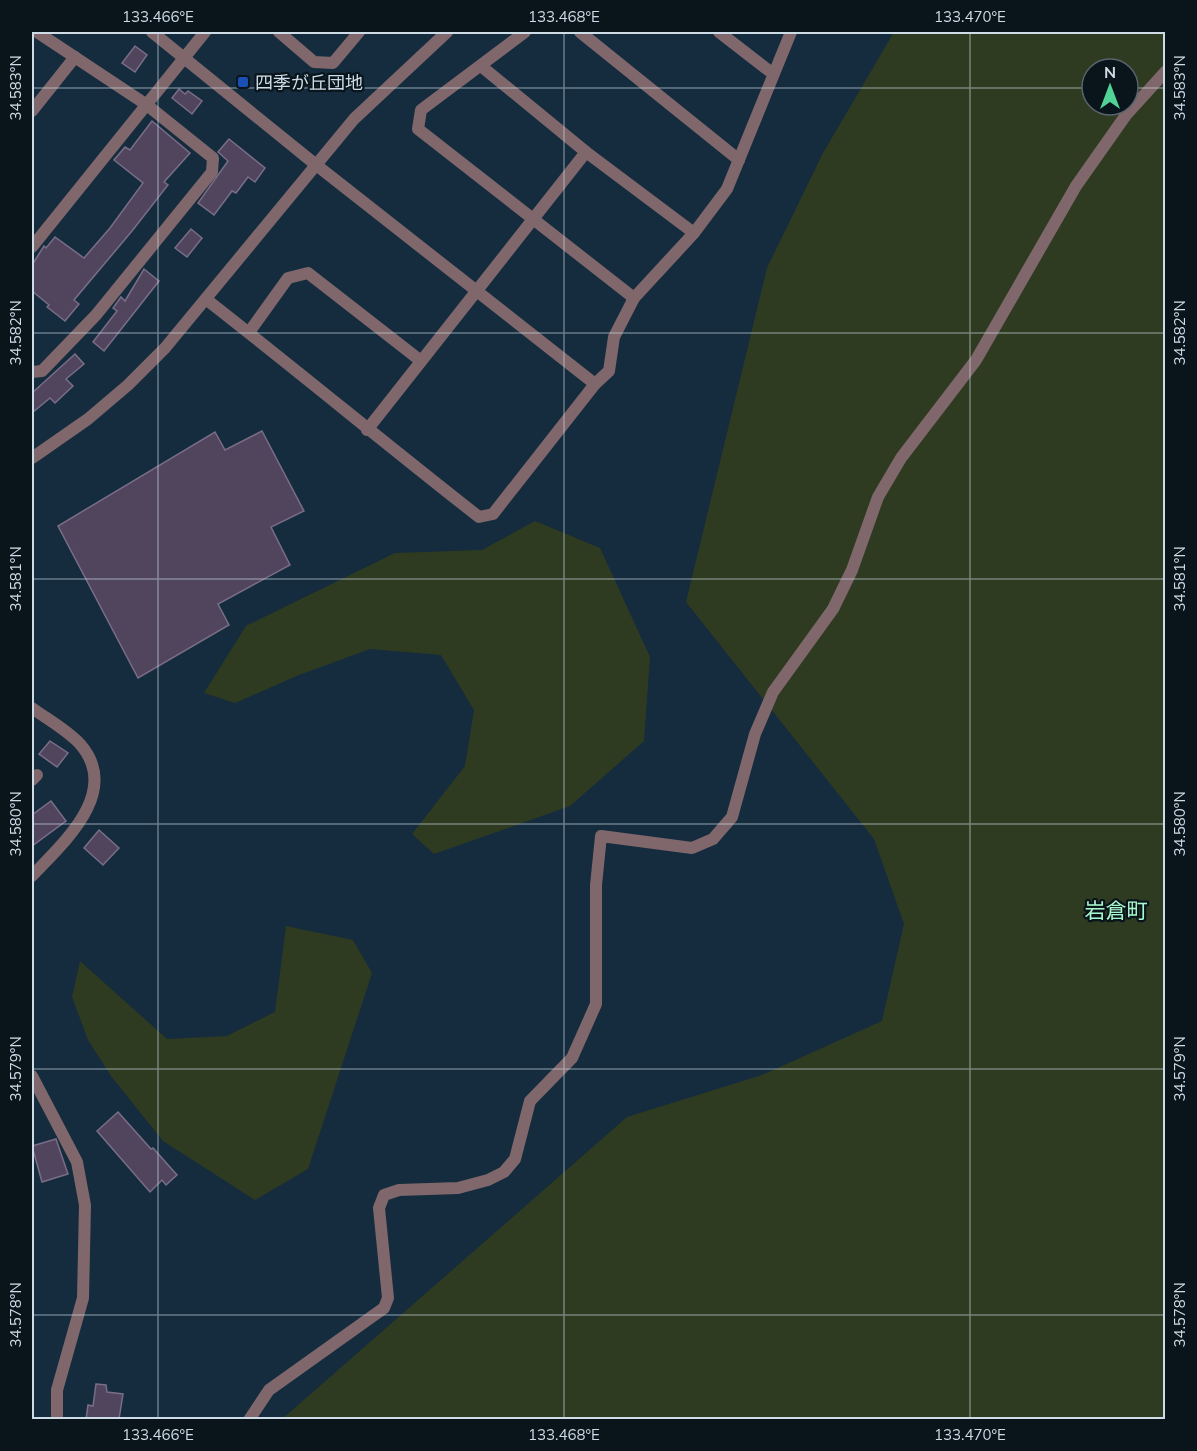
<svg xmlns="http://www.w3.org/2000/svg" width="1197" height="1451" font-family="Mulish,'Noto Sans JP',sans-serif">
	<rect width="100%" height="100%" fill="#142c3d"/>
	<g fill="#2f3b21" fill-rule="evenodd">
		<path d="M894 32H1165V1419L281 1420 627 1117 762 1075 882 1021 904 924 874 839 686 602 767 268 823 153ZM1092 69H1128V105H1092Z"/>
		<polygon points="535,521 600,548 650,657 644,741 570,806 434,854 412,834 465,766 474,710 441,655 370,649 299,675 235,703 204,693 246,626 395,553 482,550"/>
		<polygon points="286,926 353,940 372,973 308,1169 255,1200 163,1141 111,1076 88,1040 72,997 80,961 167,1039 227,1036 275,1012"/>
	</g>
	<g fill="#51455e" stroke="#7a6d88" stroke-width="1.5">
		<polygon points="135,46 147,55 135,72 122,63"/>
		<polygon points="179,89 185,94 188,91 202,101 192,114 172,98"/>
		<polygon points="152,121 190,153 164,182 168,185 132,231 74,300 79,304 65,321 47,307 49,305 32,291 32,265 44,246 46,248 55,237 84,258 110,228 143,183 114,160 125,147 130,150"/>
		<polygon points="229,139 265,168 255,182 248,177 236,193 232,191 214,215 198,203 228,161 218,152"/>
		<polygon points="191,229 202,238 187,257 175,248"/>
		<polygon points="144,269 159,281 104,351 93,342 117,311 113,308 121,297 125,301"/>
		<polygon points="75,354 84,364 66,379 73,386 55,403 50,398 32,413 32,393"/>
		<polygon points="262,431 304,511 271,527 290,565 218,604 229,625 138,678 58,526 215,432 225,450"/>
		<polygon points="50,741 68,753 57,767 39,754"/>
		<polygon points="51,801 66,821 32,846 32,815"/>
		<polygon points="99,830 119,848 103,865 84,848"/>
		<polygon points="118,1112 151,1149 153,1148 177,1175 166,1185 162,1180 150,1192 97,1131"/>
		<polygon points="56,1139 68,1174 42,1182 32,1146"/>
		<polygon points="96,1384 106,1385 107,1392 123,1394 119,1419 86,1419 88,1405 93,1406"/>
	</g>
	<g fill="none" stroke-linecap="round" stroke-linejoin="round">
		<g stroke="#7f676c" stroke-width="12">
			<polyline points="279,32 314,62 333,63 359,32"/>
			<polyline points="525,32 421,110 418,129 634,298"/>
			<polyline points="580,32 739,160"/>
			<polyline points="719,32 772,73"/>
			<polyline points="481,66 586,152 694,233"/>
			<polyline points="32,111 75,57"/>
			<polyline points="315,164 595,384"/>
			<path d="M207 300C298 371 387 445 479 517L493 514 595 384 609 371 614 337 634 298 694 233 727 189 791 32"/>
			<polyline points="250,331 288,278 308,273 421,361"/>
			<polyline points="32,372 42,371 96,315 212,172 213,158 147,105 37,32"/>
			<polyline points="367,430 586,152"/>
			<path d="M32 708C47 719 67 730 80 744 122 792 63 843 32 876"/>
			<polyline points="32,780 37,775"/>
			<polyline points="32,1076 77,1162 85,1205 83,1298 57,1390 57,1420"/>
			<polyline points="249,1420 269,1390 384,1308 388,1298 379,1208 384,1195 399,1190 458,1188 488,1180 504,1172 515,1159 530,1101 572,1058 596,1004 596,885 601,836 692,848 713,839 732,817 755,734 773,692 833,609 852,570 878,497 901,458 976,360 1076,186 1126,115 1166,71"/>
		</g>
		<g stroke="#7f676c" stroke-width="12">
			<polyline points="152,32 315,164"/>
			<polyline points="32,247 205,32"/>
			<polyline points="32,458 88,419 128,385 165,348 354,119 447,32"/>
		</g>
	</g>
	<path fill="none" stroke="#cedce7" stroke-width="1.5" stroke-opacity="0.45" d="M158 32V1420M564 32V1420M970 32V1420M32 88H1092M1128 88H1166M32 333H1166M32 579H1166M32 824H1166M32 1069H1166M32 1315H1166"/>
	<rect fill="#1a4fb4" stroke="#09141b" stroke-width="2" x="237" y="76" width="12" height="12" rx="3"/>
	<g text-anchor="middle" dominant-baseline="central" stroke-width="4.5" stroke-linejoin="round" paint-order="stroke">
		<g font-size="18" fill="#cedce7" stroke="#09141b" text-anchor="start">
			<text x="255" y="82">四季が丘団地</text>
		</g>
		<g font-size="21" fill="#a8f9cd" stroke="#09141b">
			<text x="1116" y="910">岩倉町</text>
		</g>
	</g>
	<rect width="1197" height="1451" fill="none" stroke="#09141b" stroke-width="66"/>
	<g transform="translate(1110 87)"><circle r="28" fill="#09141b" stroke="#58646d" stroke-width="1.5"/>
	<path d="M0-4.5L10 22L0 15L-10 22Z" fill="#51d397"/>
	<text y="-9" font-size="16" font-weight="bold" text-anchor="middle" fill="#cedce7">N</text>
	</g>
	<rect x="33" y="33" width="1131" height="1385" fill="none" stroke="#cedce7" stroke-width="2"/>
	<g font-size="15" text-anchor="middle" fill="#cedce7">
		<text x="158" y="22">133.466°E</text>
		<text x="564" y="22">133.468°E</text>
		<text x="970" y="22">133.470°E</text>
		<text transform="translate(16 88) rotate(-90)" y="5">34.583°N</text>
		<text transform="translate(1180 88) rotate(-90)" y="5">34.583°N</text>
		<text transform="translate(16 333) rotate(-90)" y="5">34.582°N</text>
		<text transform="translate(1180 333) rotate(-90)" y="5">34.582°N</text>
		<text transform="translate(16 579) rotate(-90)" y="5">34.581°N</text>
		<text transform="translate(1180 579) rotate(-90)" y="5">34.581°N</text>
		<text transform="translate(16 824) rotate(-90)" y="5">34.580°N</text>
		<text transform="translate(1180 824) rotate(-90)" y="5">34.580°N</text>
		<text transform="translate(16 1069) rotate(-90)" y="5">34.579°N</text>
		<text transform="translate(1180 1069) rotate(-90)" y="5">34.579°N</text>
		<text transform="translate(16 1315) rotate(-90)" y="5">34.578°N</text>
		<text transform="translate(1180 1315) rotate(-90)" y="5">34.578°N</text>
		<text x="158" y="1440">133.466°E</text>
		<text x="564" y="1440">133.468°E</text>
		<text x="970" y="1440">133.470°E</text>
	</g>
</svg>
